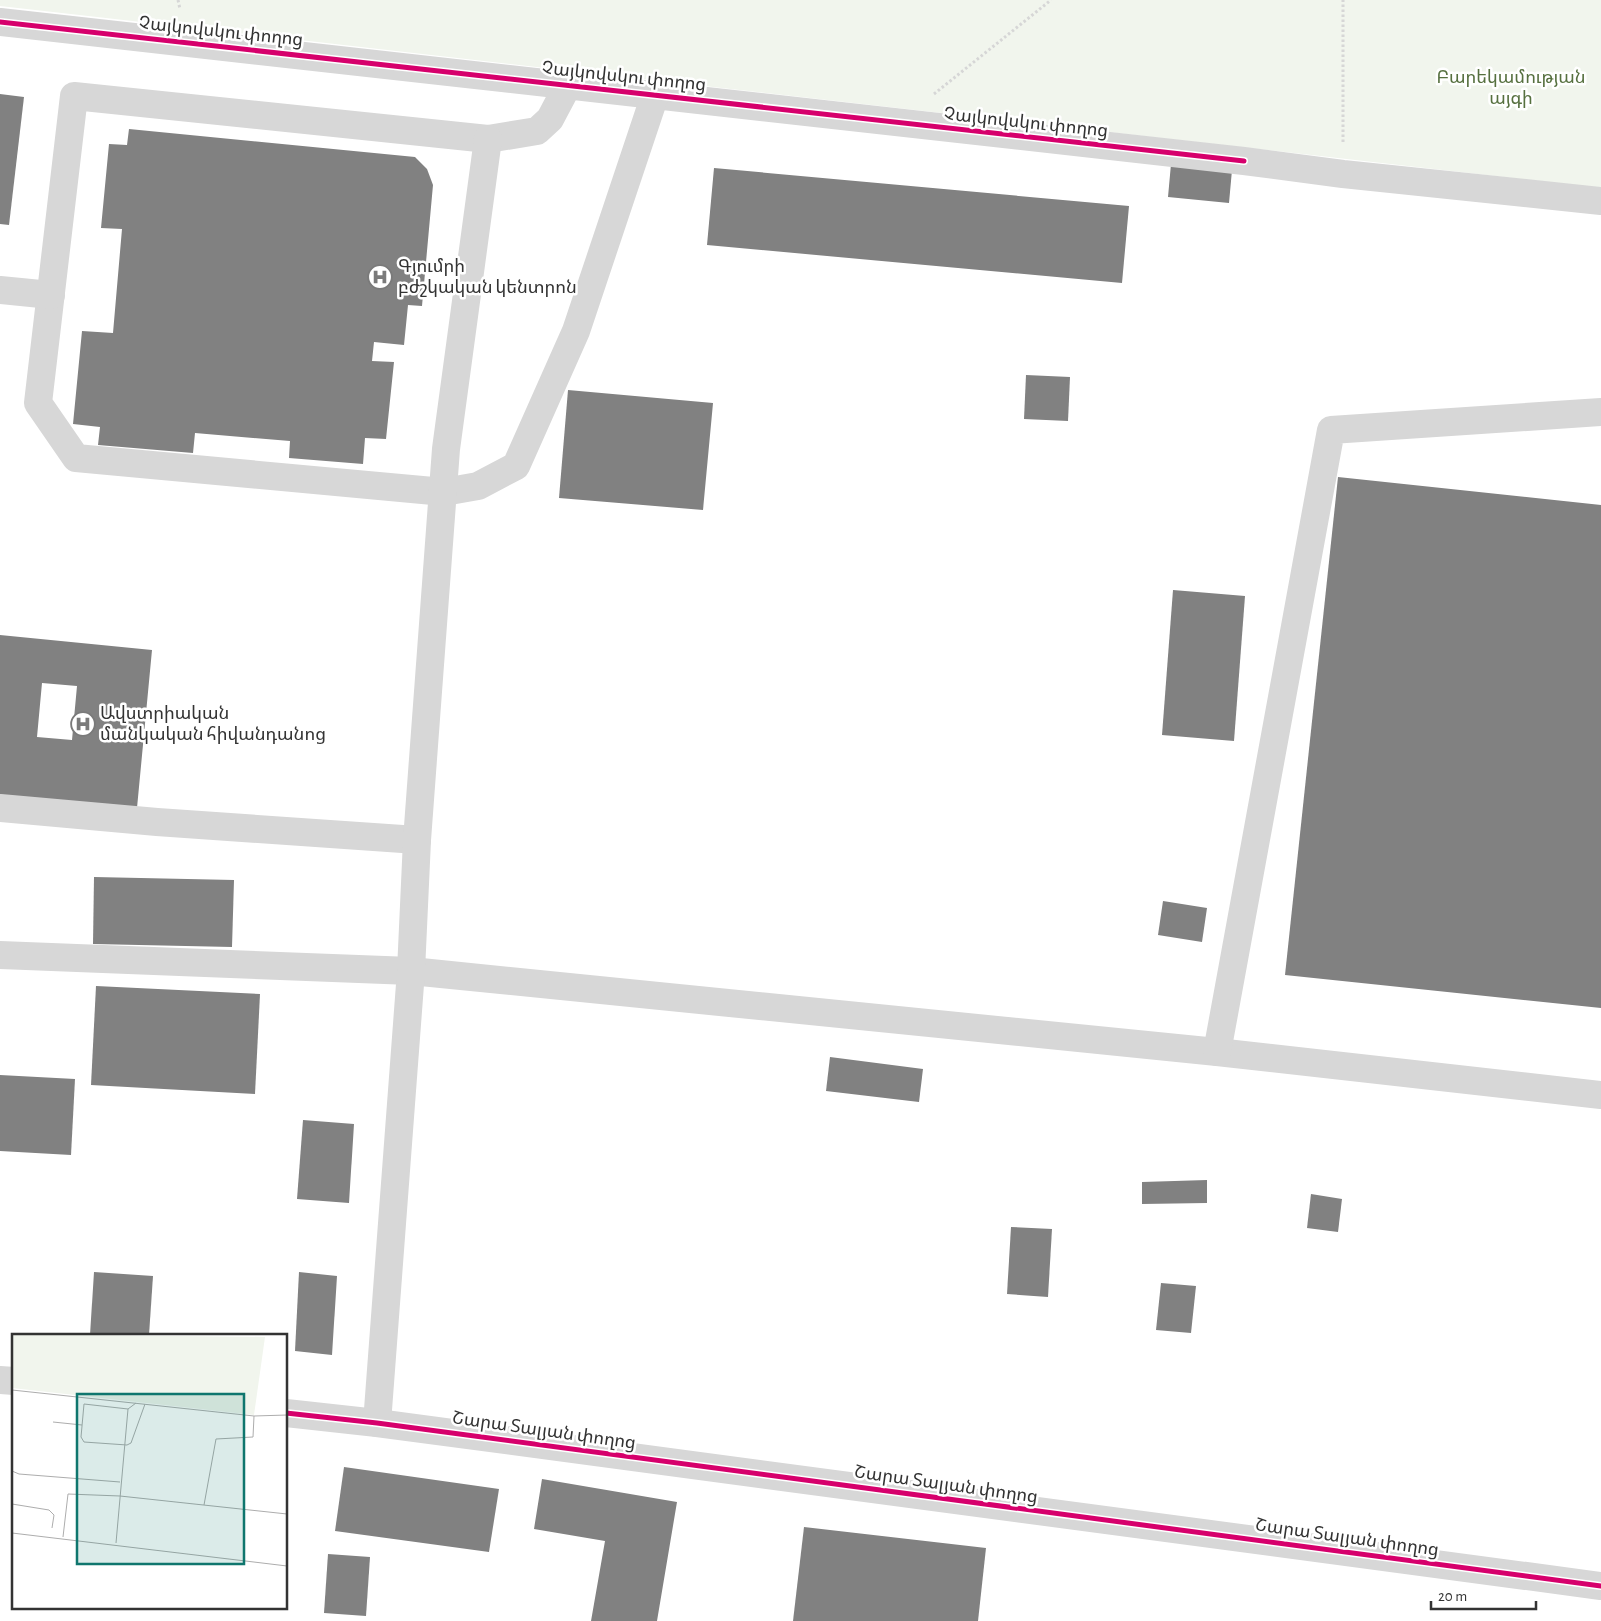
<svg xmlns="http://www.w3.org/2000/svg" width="1601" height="1621" font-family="'Alegreya Sans','Noto Sans Armenian',sans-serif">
	<rect width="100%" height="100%" fill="#fff"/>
	<polygon fill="#f1f5ed" points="0,0 1601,0 1601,188 0,6"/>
	<g fill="#818181" fill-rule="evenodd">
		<polygon points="0,94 24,97 9,225 0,224"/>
		<polygon points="129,129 415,157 427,169 433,185 422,306 408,305 404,345 374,342 372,361 394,362 386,439 365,438 363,464 289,458 290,441 195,433 193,453 98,445 100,427 73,424 82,331 113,333 122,229 101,228 109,144 127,145"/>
		<polygon points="1171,164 1232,170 1229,203 1168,197"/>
		<polygon points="714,168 1129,206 1122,283 707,245"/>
		<polygon points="1026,375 1070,377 1068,421 1024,419"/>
		<polygon points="568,390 713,403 703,510 559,498"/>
		<polygon points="1338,477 1601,505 1601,1008 1285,975"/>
		<polygon points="1173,590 1245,596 1234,741 1162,735"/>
		<path d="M0 635 152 650 137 808 0 795ZM42 683 77 686 72 740 37 737Z"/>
		<polygon points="94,877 234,880 232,947 93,944"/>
		<polygon points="1163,901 1207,908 1202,942 1158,935"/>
		<polygon points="96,986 260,994 255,1094 91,1085"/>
		<polygon points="830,1057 923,1069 919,1102 826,1091"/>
		<polygon points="0,1075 75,1079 71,1155 0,1151"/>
		<polygon points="303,1120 354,1124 349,1203 297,1199"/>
		<polygon points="1207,1180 1207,1203 1142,1204 1142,1182"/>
		<polygon points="1311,1194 1342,1199 1338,1232 1307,1228"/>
		<polygon points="1011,1227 1052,1229 1048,1297 1007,1294"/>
		<polygon points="94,1272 153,1276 149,1335 90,1335"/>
		<polygon points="299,1272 337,1276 332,1355 295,1351"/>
		<polygon points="1161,1283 1196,1286 1191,1333 1156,1330"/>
		<polygon points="344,1467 499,1489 489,1552 335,1531"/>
		<polygon points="542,1479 677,1502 657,1621 591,1621 605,1541 534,1529"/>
		<polygon points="804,1527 986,1548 978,1621 793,1621"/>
		<polygon points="328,1554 370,1557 366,1616 324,1613"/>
	</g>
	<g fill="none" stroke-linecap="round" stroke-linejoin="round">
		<g stroke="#d6d6d6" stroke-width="3" stroke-dasharray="2.5 2.5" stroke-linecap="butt">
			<polyline points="178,0 180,9"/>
			<polyline points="934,94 1051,0"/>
			<polyline points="1343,142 1343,0"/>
		</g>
		<g stroke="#d7d7d7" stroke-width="28">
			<polyline points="0,22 1244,161 1343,174 1601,201"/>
			<polyline points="568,85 550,119 537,131 488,139 74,96 38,403 76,458 444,492 478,486 516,466 576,331 655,95"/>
			<polyline points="0,290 51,295"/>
			<polyline points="0,808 157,822 417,840"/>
			<polyline points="0,955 411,971 1217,1052 1601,1095"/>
			<polyline points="1217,1052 1331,430 1601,412"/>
			<polyline points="0,1380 14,1381"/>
			<polyline points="286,1413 377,1423 1601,1586"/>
			<polyline points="377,1423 411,971 417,840 446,449 488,139"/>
		</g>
		<g stroke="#fff" stroke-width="8">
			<g id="cycleway">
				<polyline points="0,22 1244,161"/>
				<polyline points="286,1413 377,1423 1601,1586"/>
			</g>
		</g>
		<use href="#cycleway" stroke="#d6006c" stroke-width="5"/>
	</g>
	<defs>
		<g id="hospital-ring" transform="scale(1.25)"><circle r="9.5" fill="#fff" stroke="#7a7a7a" stroke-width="1.5"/><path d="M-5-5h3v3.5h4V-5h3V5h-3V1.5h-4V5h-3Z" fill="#7a7a7a"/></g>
	</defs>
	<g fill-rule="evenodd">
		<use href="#hospital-ring" x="380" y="277"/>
		<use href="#hospital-ring" x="83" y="724"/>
	</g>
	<g text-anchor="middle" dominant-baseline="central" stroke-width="5" stroke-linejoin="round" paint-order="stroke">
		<g font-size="18" fill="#333" stroke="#fff">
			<text transform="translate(221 32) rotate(6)">Չայկովսկու փողոց</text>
			<text transform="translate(624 77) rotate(6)">Չայկովսկու փողոց</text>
			<text transform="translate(1026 123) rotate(6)">Չայկովսկու փողոց</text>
			<text transform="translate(544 1431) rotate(8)">Շարա Տալյան փողոց</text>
			<text transform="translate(946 1485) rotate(8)">Շարա Տալյան փողոց</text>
			<text transform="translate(1347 1538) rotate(8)">Շարա Տալյան փողոց</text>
		</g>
		<g font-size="18" fill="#56703f" stroke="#fff">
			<text x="1511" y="78">Բարեկամության<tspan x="1511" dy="21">այգի</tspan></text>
		</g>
		<g font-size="18" fill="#333" stroke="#fff" text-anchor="start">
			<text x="398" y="267">Գյումրի<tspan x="398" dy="21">բժշկական կենտրոն</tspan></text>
			<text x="100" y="714">Ավստրիական<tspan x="100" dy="21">մանկական հիվանդանոց</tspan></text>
		</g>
	</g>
	<g transform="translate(12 1334)">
		<rect width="275" height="275" fill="#fff"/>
		<path d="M0 0 253 3 242 81 0 54Z" fill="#f1f5ed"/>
		<path fill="none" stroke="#adadad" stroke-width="1" d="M0 56 242 82 241 103 204 105 192 171M124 69 116 75 72 70 69 103 72 108 115 111 119 109 133 70M242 82 275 81M41 88 70 91M0 137 7 140 108 148M0 170 37 176 42 181 40 194M0 199 275 232M51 203 56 160 108 162 275 180M104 209 116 75"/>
		<path fill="#0f766e" fill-opacity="0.15" stroke="#0f766e" stroke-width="2.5" d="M65 60H232V230H65Z"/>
		<rect width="275" height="275" fill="none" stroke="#333" stroke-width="2.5"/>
	</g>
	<path d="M1431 1601v8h105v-8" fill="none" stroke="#333333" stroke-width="2.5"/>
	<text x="1438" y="1601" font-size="15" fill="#333333" stroke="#ffffff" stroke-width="4" paint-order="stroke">20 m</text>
</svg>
